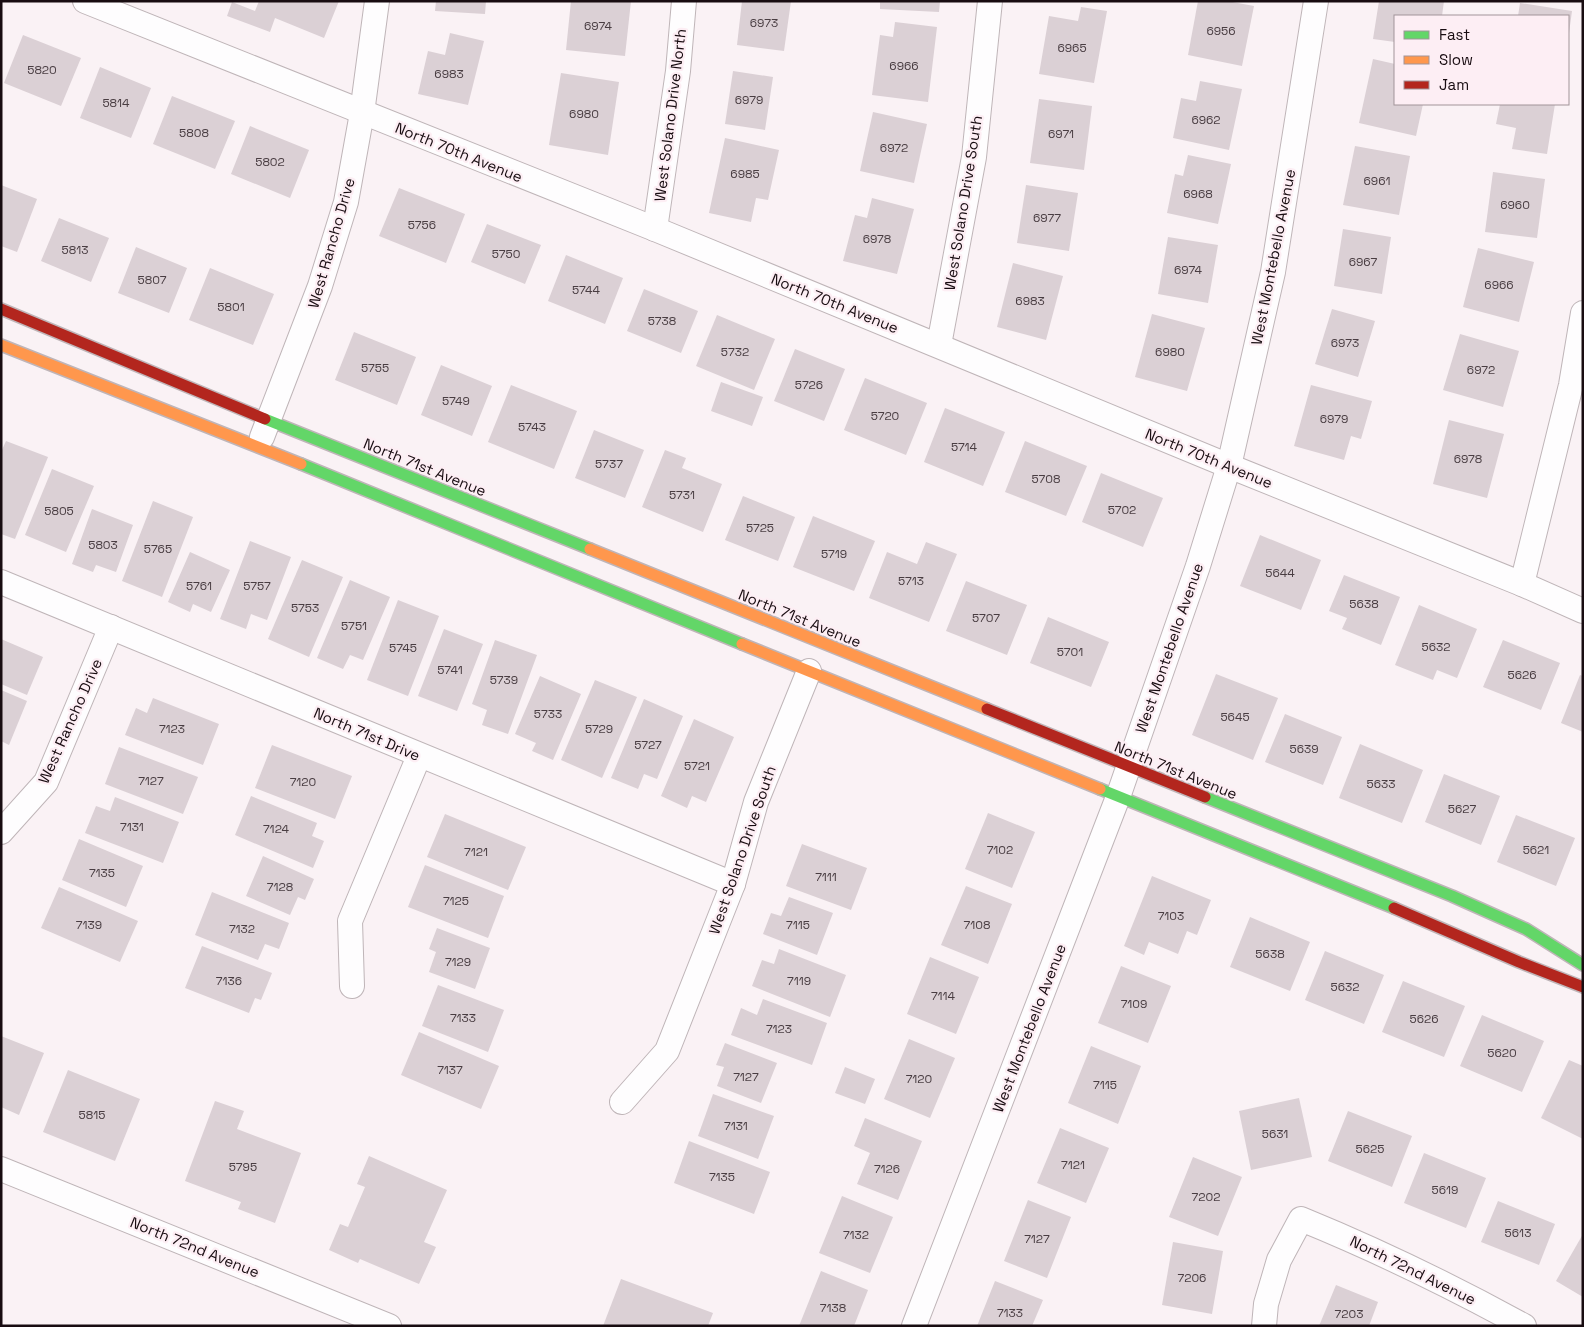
<svg xmlns="http://www.w3.org/2000/svg" width="1584" height="1327" font-family="'Space Grotesk',sans-serif">
	<rect width="100%" height="100%" fill="#faf2f5"/>
	<g fill="#dbd0d5">
		<polygon points="259,1 339,1 324,38 275,18 270,32 227,16 232,2 255,11"/>
		<polygon points="436,1 486,1 485,14 435,11"/>
		<polygon points="571,1 631,1 625,56 566,50"/>
		<polygon points="742,1 791,1 784,51 737,45"/>
		<polygon points="880,1 940,1 939,12 880,9"/>
		<polygon points="1198,1 1227,1 1254,6 1242,66 1188,55"/>
		<polygon points="1379,1 1444,1 1442,16 1395,16 1395,42 1373,39"/>
		<polygon points="1520,3 1572,11 1569,33 1568,16 1518,16"/>
		<polygon points="1081,7 1107,11 1094,83 1039,74 1049,16 1078,21"/>
		<polygon points="895,22 937,27 928,102 872,95 880,35 893,37"/>
		<polygon points="450,33 484,41 468,105 418,94 428,51 445,55"/>
		<polygon points="23,35 81,58 61,106 4,83"/>
		<polygon points="1373,59 1395,64 1395,104 1423,104 1416,136 1359,123"/>
		<polygon points="100,67 151,88 131,138 80,118"/>
		<polygon points="733,71 773,77 765,130 725,124"/>
		<polygon points="561,73 619,82 608,155 549,145"/>
		<polygon points="1200,81 1242,89 1229,150 1173,138 1181,98 1196,101"/>
		<polygon points="172,96 235,121 215,169 153,144"/>
		<polygon points="1039,99 1092,106 1084,170 1030,163"/>
		<polygon points="1500,104 1555,104 1547,154 1512,149 1516,128 1496,124"/>
		<polygon points="873,112 927,124 914,183 860,171"/>
		<polygon points="250,126 309,150 290,198 231,174"/>
		<polygon points="725,138 779,150 768,200 756,198 751,222 709,213"/>
		<polygon points="1355,146 1410,156 1399,215 1343,205"/>
		<polygon points="1188,155 1231,164 1218,224 1167,213 1175,174 1183,176"/>
		<polygon points="1493,172 1545,179 1537,238 1485,232"/>
		<polygon points="1,185 37,199 17,252 1,246"/>
		<polygon points="1026,185 1078,193 1069,251 1017,243"/>
		<polygon points="399,188 465,214 446,263 379,236"/>
		<polygon points="872,198 914,209 897,274 843,261 855,215 867,218"/>
		<polygon points="59,218 109,238 91,282 41,261"/>
		<polygon points="487,224 541,245 525,284 471,262"/>
		<polygon points="1343,229 1391,237 1382,294 1334,286"/>
		<polygon points="1168,237 1218,245 1208,303 1158,294"/>
		<polygon points="136,247 187,268 169,313 118,293"/>
		<polygon points="1478,248 1534,262 1519,322 1463,307"/>
		<polygon points="566,255 623,278 605,324 548,301"/>
		<polygon points="1013,263 1063,276 1046,340 997,327"/>
		<polygon points="210,268 274,294 253,345 189,320"/>
		<polygon points="644,289 698,311 681,353 627,331"/>
		<polygon points="1332,309 1375,321 1358,377 1315,364"/>
		<polygon points="1152,314 1205,328 1187,391 1135,377"/>
		<polygon points="717,315 775,339 754,390 696,366"/>
		<polygon points="354,332 416,357 397,405 335,380"/>
		<polygon points="1460,334 1519,351 1503,407 1443,390"/>
		<polygon points="795,349 845,369 824,421 774,401"/>
		<polygon points="441,365 492,386 472,436 421,415"/>
		<polygon points="865,378 927,403 906,455 844,430"/>
		<polygon points="721,382 763,397 752,426 711,411"/>
		<polygon points="511,385 577,411 554,469 488,442"/>
		<polygon points="1311,385 1372,401 1361,439 1351,436 1344,460 1294,446"/>
		<polygon points="945,408 1005,432 983,486 924,462"/>
		<polygon points="1449,420 1504,434 1487,498 1433,484"/>
		<polygon points="594,430 644,450 625,498 575,478"/>
		<polygon points="6,441 48,457 15,539 1,534 1,452"/>
		<polygon points="1025,441 1087,466 1066,516 1005,492"/>
		<polygon points="665,450 686,458 682,468 722,484 703,532 642,507"/>
		<polygon points="52,469 94,486 66,552 25,535"/>
		<polygon points="1101,473 1163,498 1143,547 1082,522"/>
		<polygon points="743,496 795,517 778,561 725,540"/>
		<polygon points="153,501 193,517 162,597 122,581"/>
		<polygon points="92,509 133,525 116,572 96,565 93,572 72,564"/>
		<polygon points="813,516 875,541 854,591 793,567"/>
		<polygon points="1260,535 1321,560 1301,610 1240,586"/>
		<polygon points="250,541 291,557 267,620 251,614 246,629 220,619"/>
		<polygon points="926,542 957,554 929,622 869,598 887,552 917,564"/>
		<polygon points="190,552 230,570 211,612 193,604 190,612 168,602"/>
		<polygon points="302,560 343,577 309,657 268,639"/>
		<polygon points="1344,575 1400,597 1381,645 1342,629 1347,618 1329,611"/>
		<polygon points="350,580 390,597 363,660 350,655 343,669 317,658"/>
		<polygon points="966,581 1027,605 1007,655 946,631"/>
		<polygon points="398,600 439,616 408,696 367,680"/>
		<polygon points="1419,605 1477,629 1457,678 1437,670 1433,680 1395,665"/>
		<polygon points="1048,617 1109,642 1091,687 1030,663"/>
		<polygon points="444,629 483,644 457,711 418,696"/>
		<polygon points="1,639 43,657 27,695 1,684"/>
		<polygon points="495,640 537,655 508,734 482,725 487,710 472,704"/>
		<polygon points="1503,640 1560,663 1541,710 1483,687"/>
		<polygon points="1216,674 1278,698 1253,760 1192,735"/>
		<polygon points="1580,675 1583,676 1583,732 1561,723"/>
		<polygon points="540,676 581,694 553,760 532,751 536,743 515,734"/>
		<polygon points="595,680 637,697 602,778 561,760"/>
		<polygon points="1,690 27,701 9,745 1,741"/>
		<polygon points="153,698 219,724 203,765 125,735 136,708 147,713"/>
		<polygon points="644,699 683,716 657,779 644,774 638,789 611,778"/>
		<polygon points="1285,714 1342,737 1323,785 1265,762"/>
		<polygon points="694,719 734,737 706,802 692,796 687,808 661,796"/>
		<polygon points="1360,744 1423,770 1402,823 1339,798"/>
		<polygon points="272,745 352,776 335,819 255,788"/>
		<polygon points="119,747 198,777 183,814 105,784"/>
		<polygon points="1444,774 1500,796 1481,845 1425,822"/>
		<polygon points="251,796 317,823 312,836 324,841 313,868 235,835"/>
		<polygon points="115,797 179,822 163,863 85,833 96,806 110,811"/>
		<polygon points="988,813 1035,832 1012,888 965,869"/>
		<polygon points="445,814 526,847 508,890 427,857"/>
		<polygon points="1516,815 1575,838 1556,886 1497,862"/>
		<polygon points="79,839 143,866 126,907 62,880"/>
		<polygon points="802,844 867,868 851,910 786,886"/>
		<polygon points="263,856 314,879 305,900 298,897 290,915 246,896"/>
		<polygon points="425,865 504,896 488,938 408,907"/>
		<polygon points="1152,876 1211,900 1197,935 1187,931 1178,954 1149,942 1144,955 1124,946"/>
		<polygon points="966,886 1012,904 988,964 941,945"/>
		<polygon points="59,887 138,921 120,962 41,928"/>
		<polygon points="212,892 289,923 279,949 265,944 258,960 195,935"/>
		<polygon points="789,897 833,913 817,955 763,934 771,913 781,916"/>
		<polygon points="1250,917 1310,942 1290,991 1230,967"/>
		<polygon points="437,928 490,948 475,989 429,972 436,952 429,949"/>
		<polygon points="202,946 272,973 261,1000 255,998 249,1013 185,988"/>
		<polygon points="779,949 846,975 830,1017 752,986 762,960 774,964"/>
		<polygon points="1325,951 1384,975 1364,1024 1305,1000"/>
		<polygon points="930,957 979,977 956,1034 907,1014"/>
		<polygon points="1121,966 1171,986 1148,1043 1098,1023"/>
		<polygon points="1403,981 1465,1006 1444,1057 1382,1032"/>
		<polygon points="438,985 504,1010 488,1052 422,1026"/>
		<polygon points="763,999 827,1023 812,1065 731,1035 741,1008 757,1015"/>
		<polygon points="1482,1015 1544,1041 1522,1092 1460,1066"/>
		<polygon points="419,1032 499,1066 481,1109 401,1075"/>
		<polygon points="1,1036 44,1053 19,1115 1,1107"/>
		<polygon points="909,1039 955,1058 930,1118 884,1099"/>
		<polygon points="725,1043 777,1063 761,1103 717,1086 724,1067 716,1065"/>
		<polygon points="1091,1046 1141,1066 1118,1124 1068,1103"/>
		<polygon points="1569,1060 1583,1066 1583,1139 1541,1118"/>
		<polygon points="845,1067 875,1079 865,1104 835,1093"/>
		<polygon points="68,1070 140,1099 115,1161 43,1132"/>
		<polygon points="713,1094 774,1116 758,1159 698,1136"/>
		<polygon points="1299,1098 1312,1157 1251,1170 1239,1111"/>
		<polygon points="215,1101 244,1111 237,1129 301,1153 275,1223 238,1209 241,1202 185,1181"/>
		<polygon points="1348,1111 1412,1136 1392,1187 1328,1161"/>
		<polygon points="865,1118 922,1141 898,1200 857,1184 870,1153 854,1146"/>
		<polygon points="1060,1128 1109,1148 1086,1203 1037,1183"/>
		<polygon points="689,1141 770,1172 754,1214 674,1183"/>
		<polygon points="1424,1153 1486,1178 1466,1228 1404,1203"/>
		<polygon points="369,1156 447,1190 424,1242 436,1247 419,1284 360,1259 358,1263 329,1250 340,1224 348,1227 365,1187 357,1184"/>
		<polygon points="1193,1157 1242,1177 1218,1236 1169,1217"/>
		<polygon points="842,1196 893,1217 870,1273 819,1253"/>
		<polygon points="1028,1200 1071,1217 1047,1278 1004,1261"/>
		<polygon points="1498,1201 1555,1224 1539,1265 1481,1242"/>
		<polygon points="1583,1234 1583,1297 1556,1281"/>
		<polygon points="1173,1242 1223,1251 1212,1314 1162,1305"/>
		<polygon points="821,1271 868,1290 854,1326 799,1326"/>
		<polygon points="621,1279 713,1313 708,1326 603,1326"/>
		<polygon points="995,1281 1043,1300 1032,1326 977,1326"/>
		<polygon points="1336,1285 1378,1302 1369,1326 1319,1326"/>
	</g>
	<g fill="none" stroke-linecap="round" stroke-linejoin="round">
		<g stroke="#bfb5b8" stroke-width="26">
			<g id="street">
				<polyline points="85,1 655,229 1229,466 1522,584 1583,611"/>
				<polyline points="655,229 678,71 684,1"/>
				<polyline points="939,345 974,157 990,1"/>
				<polyline points="262,437 320,286 346,202 362,113 377,1"/>
				<polyline points="1,582 733,884"/>
				<polyline points="1522,584 1571,385 1583,313"/>
				<polyline points="1,832 46,782 111,627"/>
				<polyline points="352,986 350,921 419,756"/>
				<polyline points="622,1102 667,1051 733,884 756,802 809,671"/>
				<polyline points="1,1169 389,1326"/>
				<polyline points="914,1326 1118,797 1198,566 1229,466 1273,272 1316,1"/>
				<path d="M1264 1326 1266 1304 1279 1260 1301 1219C1377 1250 1451 1286 1524 1326"/>
			</g>
		</g>
		<g stroke="#bfb5b8" stroke-width="14">
			<g id="fast">
				<polyline points="265,419 590,549"/>
				<polyline points="301,464 742,644"/>
				<polyline points="1100,789 1394,908"/>
				<polyline points="1205,797 1452,896 1526,929 1583,965"/>
			</g>
		</g>
		<g stroke="#bfb5b8" stroke-width="14">
			<g id="slow">
				<polyline points="1,345 301,464"/>
				<polyline points="590,549 987,709"/>
				<polyline points="742,644 1100,789"/>
			</g>
		</g>
		<g stroke="#bfb5b8" stroke-width="14">
			<g id="jam">
				<polyline points="1,309 265,419"/>
				<polyline points="987,709 1205,797"/>
				<polyline points="1394,908 1519,962 1583,987"/>
			</g>
		</g>
		<use href="#street" stroke="#fefdfe" stroke-width="24"/>
		<use href="#fast" stroke="#63d668" stroke-width="11"/>
		<use href="#slow" stroke="#ff974d" stroke-width="11"/>
		<use href="#jam" stroke="#b3261e" stroke-width="11"/>
	</g>
	<g text-anchor="middle" dominant-baseline="central" stroke-width="4.5" stroke-linejoin="round" paint-order="stroke">
		<g font-size="12" fill="#493d42">
			<text x="764" y="23">6973</text>
			<text x="598" y="26">6974</text>
			<text x="1221" y="31">6956</text>
			<text x="1072" y="48">6965</text>
			<text x="904" y="66">6966</text>
			<text x="42" y="70">5820</text>
			<text x="449" y="74">6983</text>
			<text x="749" y="100">6979</text>
			<text x="116" y="103">5814</text>
			<text x="584" y="114">6980</text>
			<text x="1206" y="120">6962</text>
			<text x="194" y="133">5808</text>
			<text x="1061" y="134">6971</text>
			<text x="894" y="148">6972</text>
			<text x="270" y="162">5802</text>
			<text x="745" y="174">6985</text>
			<text x="1377" y="181">6961</text>
			<text x="1198" y="194">6968</text>
			<text x="1515" y="205">6960</text>
			<text x="1047" y="218">6977</text>
			<text x="422" y="225">5756</text>
			<text x="877" y="239">6978</text>
			<text x="75" y="250">5813</text>
			<text x="506" y="254">5750</text>
			<text x="1363" y="262">6967</text>
			<text x="1188" y="270">6974</text>
			<text x="152" y="280">5807</text>
			<text x="1499" y="285">6966</text>
			<text x="586" y="290">5744</text>
			<text x="1030" y="301">6983</text>
			<text x="231" y="307">5801</text>
			<text x="662" y="321">5738</text>
			<text x="1345" y="343">6973</text>
			<text x="735" y="352">5732</text>
			<text x="1170" y="352">6980</text>
			<text x="375" y="368">5755</text>
			<text x="1481" y="370">6972</text>
			<text x="809" y="385">5726</text>
			<text x="456" y="401">5749</text>
			<text x="885" y="416">5720</text>
			<text x="1334" y="419">6979</text>
			<text x="532" y="427">5743</text>
			<text x="964" y="447">5714</text>
			<text x="1468" y="459">6978</text>
			<text x="609" y="464">5737</text>
			<text x="1046" y="479">5708</text>
			<text x="682" y="495">5731</text>
			<text x="1122" y="510">5702</text>
			<text x="59" y="511">5805</text>
			<text x="760" y="528">5725</text>
			<text x="103" y="545">5803</text>
			<text x="158" y="549">5765</text>
			<text x="834" y="554">5719</text>
			<text x="1280" y="573">5644</text>
			<text x="911" y="581">5713</text>
			<text x="199" y="586">5761</text>
			<text x="257" y="586">5757</text>
			<text x="1364" y="604">5638</text>
			<text x="305" y="608">5753</text>
			<text x="986" y="618">5707</text>
			<text x="354" y="626">5751</text>
			<text x="1436" y="647">5632</text>
			<text x="403" y="648">5745</text>
			<text x="1070" y="652">5701</text>
			<text x="450" y="670">5741</text>
			<text x="1522" y="675">5626</text>
			<text x="504" y="680">5739</text>
			<text x="548" y="714">5733</text>
			<text x="1235" y="717">5645</text>
			<text x="172" y="729">7123</text>
			<text x="599" y="729">5729</text>
			<text x="648" y="745">5727</text>
			<text x="1304" y="749">5639</text>
			<text x="697" y="766">5721</text>
			<text x="151" y="781">7127</text>
			<text x="303" y="782">7120</text>
			<text x="1381" y="784">5633</text>
			<text x="1462" y="809">5627</text>
			<text x="132" y="827">7131</text>
			<text x="276" y="829">7124</text>
			<text x="1000" y="850">7102</text>
			<text x="1536" y="850">5621</text>
			<text x="476" y="852">7121</text>
			<text x="102" y="873">7135</text>
			<text x="826" y="877">7111</text>
			<text x="280" y="887">7128</text>
			<text x="456" y="901">7125</text>
			<text x="1171" y="916">7103</text>
			<text x="89" y="925">7139</text>
			<text x="798" y="925">7115</text>
			<text x="977" y="925">7108</text>
			<text x="242" y="929">7132</text>
			<text x="1270" y="954">5638</text>
			<text x="458" y="962">7129</text>
			<text x="229" y="981">7136</text>
			<text x="799" y="981">7119</text>
			<text x="1345" y="987">5632</text>
			<text x="943" y="996">7114</text>
			<text x="1134" y="1004">7109</text>
			<text x="463" y="1018">7133</text>
			<text x="1424" y="1019">5626</text>
			<text x="779" y="1029">7123</text>
			<text x="1502" y="1053">5620</text>
			<text x="450" y="1070">7137</text>
			<text x="746" y="1077">7127</text>
			<text x="919" y="1079">7120</text>
			<text x="1105" y="1085">7115</text>
			<text x="92" y="1115">5815</text>
			<text x="736" y="1126">7131</text>
			<text x="1275" y="1134">5631</text>
			<text x="1370" y="1149">5625</text>
			<text x="1073" y="1165">7121</text>
			<text x="243" y="1167">5795</text>
			<text x="887" y="1169">7126</text>
			<text x="722" y="1177">7135</text>
			<text x="1445" y="1190">5619</text>
			<text x="1206" y="1197">7202</text>
			<text x="1518" y="1233">5613</text>
			<text x="856" y="1235">7132</text>
			<text x="1037" y="1239">7127</text>
			<text x="1192" y="1278">7206</text>
			<text x="833" y="1308">7138</text>
			<text x="1010" y="1313">7133</text>
			<text x="1349" y="1314">7203</text>
		</g>
		<g font-size="15" fill="#180c11" stroke="#fdeef4">
			<text transform="translate(670 115) rotate(-83)">West Solano Drive North</text>
			<text transform="translate(459 152) rotate(22)">North 70th Avenue</text>
			<text transform="translate(963 203) rotate(-81)">West Solano Drive South</text>
			<text transform="translate(331 243) rotate(-74)">West Rancho Drive</text>
			<text transform="translate(1273 257) rotate(-79)">West Montebello Avenue</text>
			<text transform="translate(835 303) rotate(22)">North 70th Avenue</text>
			<text transform="translate(1209 458) rotate(22)">North 70th Avenue</text>
			<text transform="translate(425 467) rotate(22)">North 71st Avenue</text>
			<text transform="translate(800 618) rotate(22)">North 71st Avenue</text>
			<text transform="translate(1169 648) rotate(-71)">West Montebello Avenue</text>
			<text transform="translate(70 721) rotate(-66)">West Rancho Drive</text>
			<text transform="translate(367 734) rotate(23)">North 71st Drive</text>
			<text transform="translate(1176 770) rotate(22)">North 71st Avenue</text>
			<text transform="translate(742 850) rotate(-71)">West Solano Drive South</text>
			<text transform="translate(1029 1028) rotate(-69)">West Montebello Avenue</text>
			<text transform="translate(195 1247) rotate(22)">North 72nd Avenue</text>
			<text transform="translate(1413 1270) rotate(26)">North 72nd Avenue</text>
		</g>
	</g>
	<rect width="1584" height="1327" fill="none" stroke="#180c11" stroke-width="5"/>
	<rect x="1394" y="15" width="175" height="90" fill="#fdeef4" stroke="#a19499"/>
	<rect x="1404" y="31" width="25" height="8" fill="#63d668" stroke="#a19499"/>
	<text x="1439" y="40" font-size="15" fill="#180c11">Fast</text>
	<rect x="1404" y="56" width="25" height="8" fill="#ff974d" stroke="#a19499"/>
	<text x="1439" y="65" font-size="15" fill="#180c11">Slow</text>
	<rect x="1404" y="81" width="25" height="8" fill="#b3261e" stroke="#a19499"/>
	<text x="1439" y="90" font-size="15" fill="#180c11">Jam</text>
</svg>
